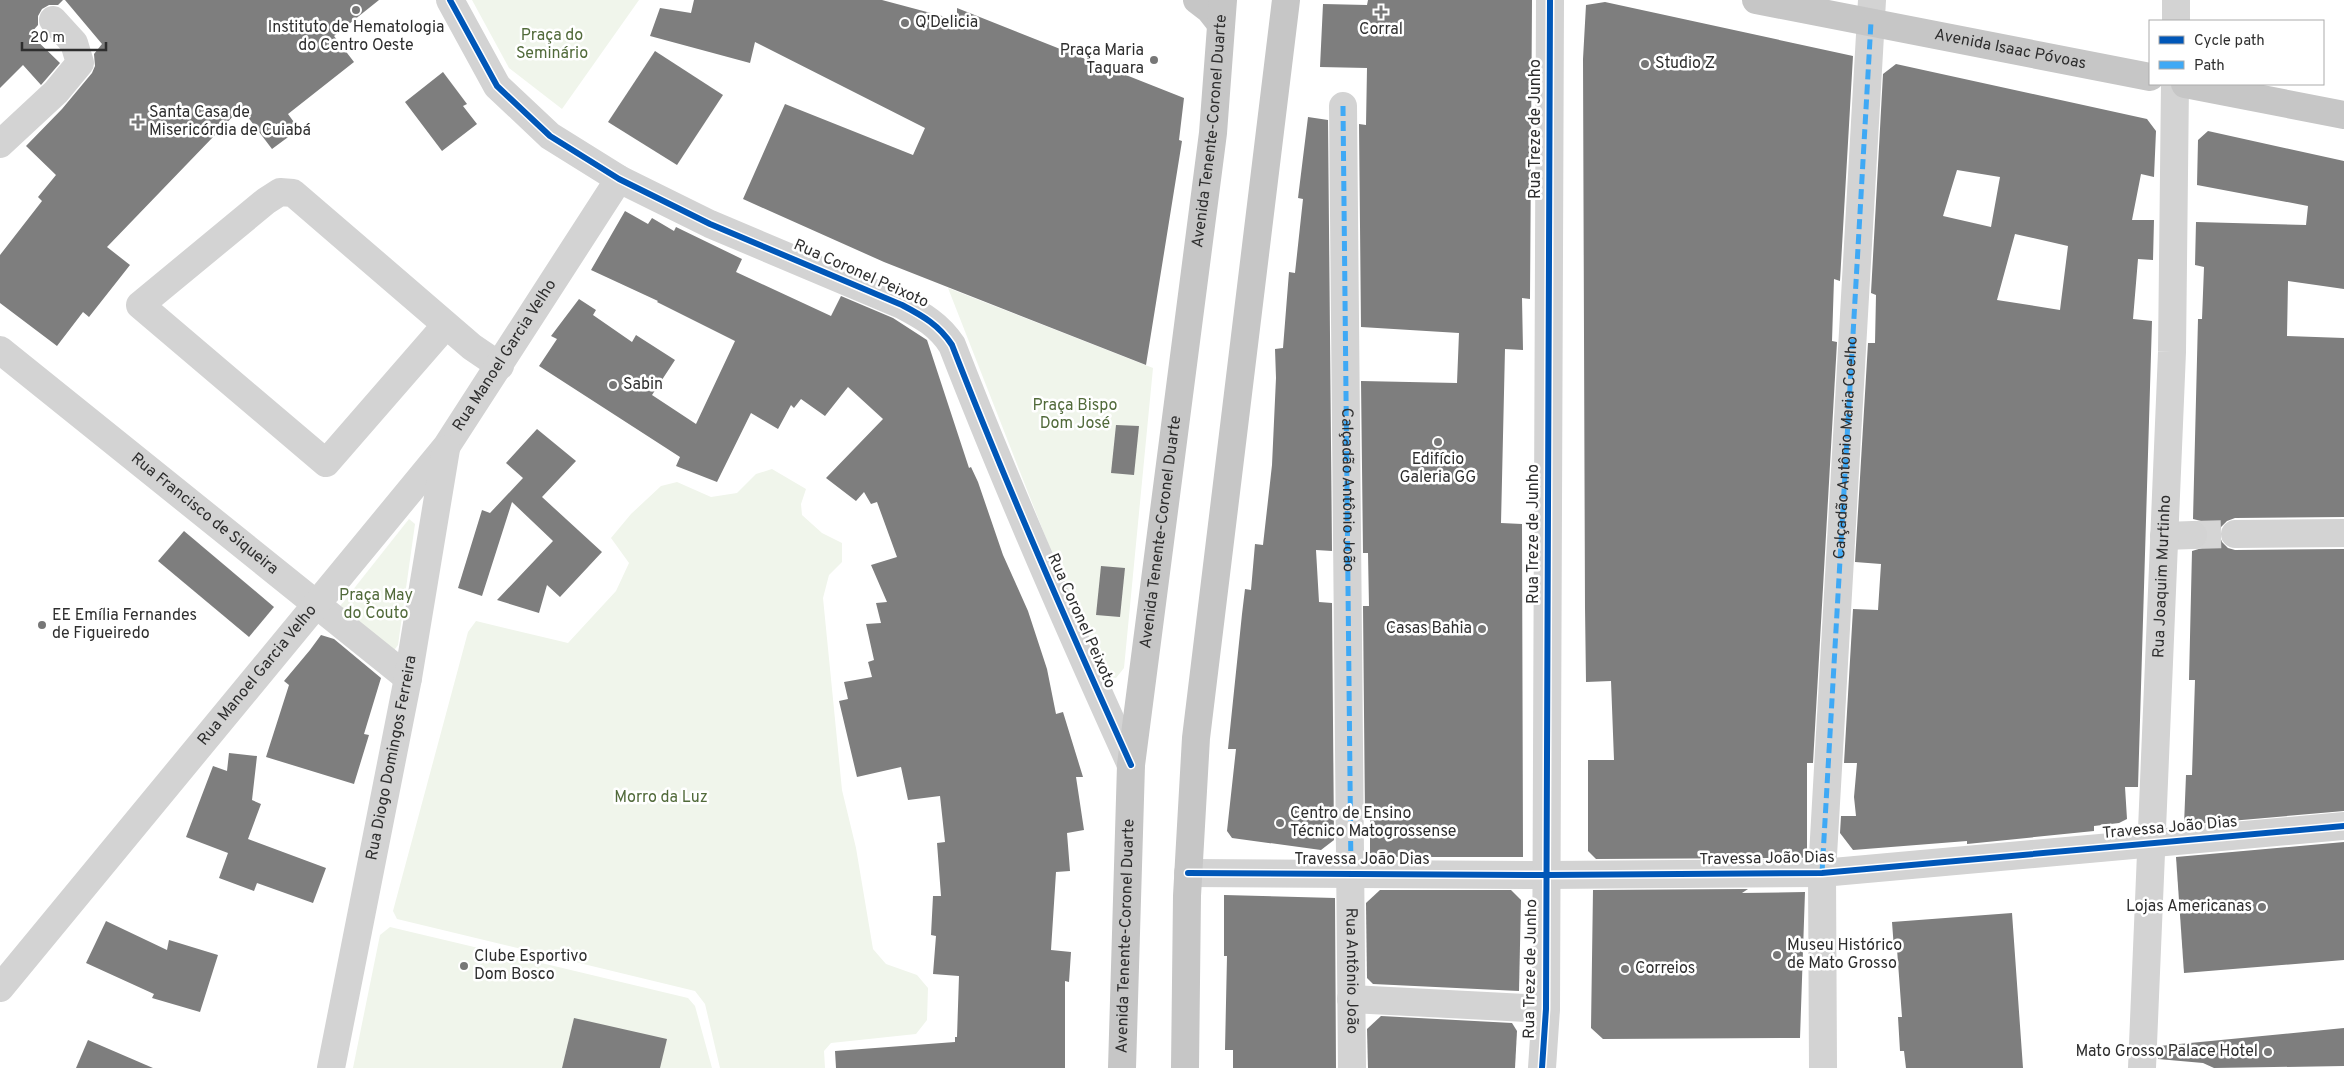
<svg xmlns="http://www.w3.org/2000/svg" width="2344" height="1068" font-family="Overpass,sans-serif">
	<rect width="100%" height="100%" fill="#fff"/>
	<g fill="#f0f5eb">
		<polygon points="472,0 639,0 562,109 509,68"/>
		<polygon points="948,288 1153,368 1124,668 1116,678 1104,677 1098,671"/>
		<polygon points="772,469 806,489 801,504 802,515 822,533 842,543 842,562 829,575 823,598 842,790 856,848 873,949 886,964 917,975 928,988 927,1020 916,1034 831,1043 824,1051 825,1068 720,1068 705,1004 695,991 397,919 393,911 468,632 476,621 568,643 616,591 629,563 611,538 631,514 661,486 677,482 711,497 737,493 756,474"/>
		<polygon points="409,519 415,524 398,645 392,653 337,610"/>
		<polygon points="390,927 688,998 695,1006 712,1068 353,1068 380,935"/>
	</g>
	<g fill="#7e7e7e" fill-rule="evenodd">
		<polygon points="0,0 63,0 58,5 49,5 42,9 38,16 38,25 30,34 60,63 41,85 23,65 0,88"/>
		<polygon points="65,0 379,0 334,36 354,62 288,114 299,129 272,149 241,108 107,247 130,265 89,317 83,312 57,346 0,303 0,255 42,201 38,197 56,175 26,146 62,109 92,73 95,66 94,54 102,44"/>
		<polygon points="694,0 882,0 957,20 957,8 1184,98 1179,140 1182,141 1146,365 884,262 743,199 785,104 913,155 925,128 755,42 750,63 650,36 660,8 691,13"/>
		<polygon points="1368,0 1532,0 1530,299 1522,298 1523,350 1505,349 1501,523 1522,524 1523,857 1370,857 1370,815 1365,818 1363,606 1369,606 1368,553 1363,553 1361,381 1457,383 1459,333 1361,327 1359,124 1366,125 1367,68 1320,67 1323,4 1367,5"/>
		<polygon points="1605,2 1853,56 1840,281 1834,279 1832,341 1837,342 1813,763 1807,763 1807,855 1802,858 1596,859 1588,851 1588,760 1614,760 1611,681 1586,682 1585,608 1583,59 1586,5"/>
		<polygon points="655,51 723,95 677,165 608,122"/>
		<path d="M1896 64 2147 119 2156 131 2154 177 2141 174 2132 220H2154L2153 260 2138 259 2133 319 2152 321 2138 787H2125L2127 819 2119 823 2094 826V831L1967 844V841L1853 850 1840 833 1841 816H1856L1854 797 1857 763H1844L1853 609 1878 610 1881 564 1855 562 1868 343H1875L1876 295 1871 293 1883 74ZM1957 170 2000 177 1991 227 1943 216ZM2015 234 2068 246 2060 310 1997 300Z"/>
		<polygon points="443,72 467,104 463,106 477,124 442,151 405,102"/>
		<polygon points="1308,117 1328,120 1332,551 1316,550 1319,602 1332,603 1334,840 1321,850 1232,838 1227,831 1236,749 1228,749 1242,614 1245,589 1251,590 1255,544 1263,545 1272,465 1276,378 1275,349 1283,348 1289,272 1295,273 1303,199 1298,198"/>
		<polygon points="2208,131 2344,161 2344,289 2288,281 2287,336 2344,338 2344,517 2235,518 2227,521 2221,527 2219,534 2222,542 2228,548 2235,550 2344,549 2344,811 2184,825 2186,775 2192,775 2195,680 2189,680 2192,551 2202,548 2207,543 2209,535 2206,526 2201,521 2193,519 2198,319 2202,319 2204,267 2195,265 2196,222 2306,225 2308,206 2197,185 2198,140"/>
		<polygon points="625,211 648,224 652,218 674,231 676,227 742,259 736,272 831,316 841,296 893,318 927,340 969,468 971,467 978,482 1003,555 1028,611 1047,669 1056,714 1063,712 1083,777 1076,777 1084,830 1067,833 1070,871 1056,872 1051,950 1071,952 1069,982 1065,981 1065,1068 836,1068 835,1051 955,1042 955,1037 957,1037 959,976 933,974 936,936 931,935 933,896 941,896 937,843 945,842 940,796 908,800 901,767 857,777 839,701 848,699 844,682 872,677 868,662 874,660 866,624 881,623 876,603 887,602 871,565 897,557 877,502 871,504 864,492 856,501 826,478 883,419 848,387 825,416 801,399 794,408 791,405 778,429 751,413 717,482 676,466 680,457 539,366 557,339 551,336 579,299 596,310 593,315 632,342 636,335 675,360 652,395 696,424 735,341 657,302 658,301 591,270"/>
		<polygon points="1116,425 1139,426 1134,475 1111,473"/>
		<polygon points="537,429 576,461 542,497 602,552 560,597 547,585 539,613 497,600 553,541 512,502 482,596 458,588 482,510 490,513 523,478 506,463"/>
		<polygon points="184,531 274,607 249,637 158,561"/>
		<polygon points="1101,566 1125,568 1120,617 1096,615"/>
		<polygon points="321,635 334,639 381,678 364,734 369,735 354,784 266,757 289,685 284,681 310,650"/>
		<polygon points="229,753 257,756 252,800 261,804 248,839 326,868 313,903 257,883 254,891 219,878 228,853 186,837 213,766 227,771"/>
		<polygon points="2344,842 2344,960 2184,973 2176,857"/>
		<polygon points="1748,889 1742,893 1805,892 1800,1038 1603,1039 1591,1028 1593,890"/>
		<polygon points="1380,890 1511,890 1521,900 1519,991 1373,984 1367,978 1366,903"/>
		<polygon points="1224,895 1335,898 1336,1068 1233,1068 1233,1050 1225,1050 1227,956 1224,956"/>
		<polygon points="2012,913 2023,1068 1906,1068 1904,1051 1900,1051 1898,1017 1902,1017 1897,949 1894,949 1892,922"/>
		<polygon points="106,921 167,950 169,940 218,955 200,1012 152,998 154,994 86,963"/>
		<polygon points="1381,1016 1512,1023 1517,1031 1515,1068 1368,1068 1367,1029"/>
		<polygon points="574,1018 667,1039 660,1068 562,1068"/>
		<polygon points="2344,1028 2344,1066 2214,1068 2203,1063 2158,1059 2159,1046"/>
		<polygon points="88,1040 153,1068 76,1068"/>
	</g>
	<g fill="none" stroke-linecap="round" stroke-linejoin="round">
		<polyline stroke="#d5d5d5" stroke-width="28" stroke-dasharray="28 14" stroke-linecap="butt" points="2193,535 2235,534"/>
		<g stroke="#d3d3d3" stroke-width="28">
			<path d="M450 0 497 86 550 136 619 179 710 224 902 305C923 316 939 325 952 345 1007 487 1068 626 1131 765"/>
			<polyline points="2176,21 2176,0"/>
			<path id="s1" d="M1343 106 1352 1068"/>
			<polyline points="0,144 56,92 80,63 74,43 53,20"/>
			<polyline points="446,325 326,463 140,305 266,201 280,192 293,193 472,347 500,366"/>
			<path id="s2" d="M0 350 408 678"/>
			<polyline points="2235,534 2344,533"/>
			<polyline points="2164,536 2193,535"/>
			<polyline points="1188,873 1546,875 1822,873 2344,826"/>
			<path id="s3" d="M0 988 446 447 619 179"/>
			<polyline points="1351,999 1546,1009"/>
			<path id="s4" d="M331 1068 408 678 446 449"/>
			<polyline points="1542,1068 1546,1009 1550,0"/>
			<polyline points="1823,1068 1822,873 1872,0"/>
			<path id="s5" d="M2142 1068 2172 352 2175 84"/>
		</g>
		<g stroke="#c6c6c6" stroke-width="28">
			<polyline points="1197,0 1210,10 1221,24"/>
			<path id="s6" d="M1756 0 2150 77"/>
			<polyline points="2185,84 2344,115"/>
			<path id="s7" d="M1122 1068 1131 765 1213 133 1223 0"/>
			<polyline points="1185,1068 1187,896 1196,738 1286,0"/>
		</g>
		<g stroke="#3fa9f5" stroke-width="5" stroke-dasharray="10 5" stroke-linecap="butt">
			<path id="s8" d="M1343 106 1351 874"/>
			<path id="s9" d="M1822 873 1871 22"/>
		</g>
		<g stroke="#fff" stroke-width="9">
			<g id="cycleway">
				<path d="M450 0 497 86 550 136 619 179 710 224 902 305C923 316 939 325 952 345 1007 487 1068 626 1131 765"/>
				<polyline points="1188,873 1546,875 1822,873 2344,826"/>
				<polyline points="1542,1068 1546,1009 1550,0"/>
			</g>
		</g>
		<use href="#cycleway" stroke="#0057b8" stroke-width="6"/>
	</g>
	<g fill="#777" stroke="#fff" stroke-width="2">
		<circle cx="356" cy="10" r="5"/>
		<path d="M1378.5 4.5h5v5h5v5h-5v5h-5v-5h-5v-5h5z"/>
		<circle cx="905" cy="23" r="5"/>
		<circle cx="1154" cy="60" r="5"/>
		<circle cx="1645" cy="64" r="5"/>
		<path d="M135.5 114.5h5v5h5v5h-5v5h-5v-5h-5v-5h5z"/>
		<circle cx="613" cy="385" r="5"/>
		<circle cx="1438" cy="442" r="5"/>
		<circle cx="42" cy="625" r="5"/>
		<circle cx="1482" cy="629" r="5"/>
		<circle cx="1280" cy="823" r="5"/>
		<circle cx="2262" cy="907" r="5"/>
		<circle cx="1777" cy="955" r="5"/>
		<circle cx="464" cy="966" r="5"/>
		<circle cx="1625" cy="969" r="5"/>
		<circle cx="2268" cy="1052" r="5"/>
	</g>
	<g text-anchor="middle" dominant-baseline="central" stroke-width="5" stroke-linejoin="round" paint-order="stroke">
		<g font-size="16" fill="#2e2e2e" stroke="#fff" text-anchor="start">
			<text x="915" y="23">Q'Delicia</text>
			<text x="356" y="28" text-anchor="middle">Instituto de Hematologia<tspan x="356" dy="18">do Centro Oeste</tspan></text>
			<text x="1381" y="30" text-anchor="middle">Corral</text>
			<text x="1144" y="51" text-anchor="end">Praça Maria<tspan x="1144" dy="18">Taquara</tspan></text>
			<text x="1655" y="64">Studio Z</text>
			<text x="149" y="113">Santa Casa de<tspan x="149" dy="18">Misericórdia de Cuiabá</tspan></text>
			<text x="623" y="385">Sabin</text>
			<text x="1438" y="460" text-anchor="middle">Edifício<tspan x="1438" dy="18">Galeria GG</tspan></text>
			<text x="52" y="616">EE Emília Fernandes<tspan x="52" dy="18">de Figueiredo</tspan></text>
			<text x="1472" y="629" text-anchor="end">Casas Bahia</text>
			<text x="1290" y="814">Centro de Ensino<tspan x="1290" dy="18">Técnico Matogrossense</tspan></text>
			<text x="2252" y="907" text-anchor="end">Lojas Americanas</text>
			<text x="1787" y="946">Museu Histórico<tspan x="1787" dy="18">de Mato Grosso</tspan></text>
			<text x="474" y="957">Clube Esportivo<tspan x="474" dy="18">Dom Bosco</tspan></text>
			<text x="1635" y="969">Correios</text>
			<text x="2258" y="1052" text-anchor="end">Mato Grosso Palace Hotel</text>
		</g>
		<g font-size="16" fill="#516a3a" stroke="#fff">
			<text x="552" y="36">Praça do<tspan x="552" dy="18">Seminário</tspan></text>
			<text x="1075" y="406">Praça Bispo<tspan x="1075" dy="18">Dom José</tspan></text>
			<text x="376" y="596">Praça May<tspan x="376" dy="18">do Couto</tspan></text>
			<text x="661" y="798">Morro da Luz</text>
		</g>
		<g font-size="16" fill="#2e2e2e" stroke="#fff">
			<text stroke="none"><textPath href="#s6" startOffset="259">Avenida Isaac Póvoas</textPath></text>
			<text transform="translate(1536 129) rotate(-90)">Rua Treze de Junho</text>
			<text stroke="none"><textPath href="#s7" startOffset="942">Avenida Tenente-Coronel Duarte</textPath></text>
			<text transform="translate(861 274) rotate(24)">Rua Coronel Peixoto</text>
			<text stroke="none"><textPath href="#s3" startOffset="810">Rua Manoel Garcia Velho</textPath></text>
			<text stroke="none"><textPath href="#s9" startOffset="426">Calçadão Antônio Maria Coelho</textPath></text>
			<text stroke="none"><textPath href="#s8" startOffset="384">Calçadão Antônio João</textPath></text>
			<text stroke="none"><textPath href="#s2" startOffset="262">Rua Francisco de Siqueira</textPath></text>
			<text stroke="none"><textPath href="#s7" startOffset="538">Avenida Tenente-Coronel Duarte</textPath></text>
			<text transform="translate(1534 534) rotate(-90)">Rua Treze de Junho</text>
			<text stroke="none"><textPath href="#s5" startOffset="492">Rua Joaquim Murtinho</textPath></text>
			<text transform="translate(1081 621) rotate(66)">Rua Coronel Peixoto</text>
			<text stroke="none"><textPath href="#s3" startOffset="405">Rua Manoel Garcia Velho</textPath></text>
			<text stroke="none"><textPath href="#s4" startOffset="316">Rua Diogo Domingos Ferreira</textPath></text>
			<text transform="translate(2170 828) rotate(-5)">Travessa João Dias</text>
			<text transform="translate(1767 859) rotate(-1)">Travessa João Dias</text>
			<text x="1362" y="860">Travessa João Dias</text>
			<text stroke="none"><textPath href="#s7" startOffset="132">Avenida Tenente-Coronel Duarte</textPath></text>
			<text transform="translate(1531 969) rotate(-89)">Rua Treze de Junho</text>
			<text stroke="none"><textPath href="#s1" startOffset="865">Rua Antônio João</textPath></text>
		</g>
	</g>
	<rect x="2149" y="20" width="175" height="65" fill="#ffffff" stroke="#ababab"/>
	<rect x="2159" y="36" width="25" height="8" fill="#0057b8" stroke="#ababab"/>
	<text x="2194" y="45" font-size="15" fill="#2e2e2e">Cycle path</text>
	<rect x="2159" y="61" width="25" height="8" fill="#3fa9f5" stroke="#ababab"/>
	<text x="2194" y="70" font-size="15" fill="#2e2e2e">Path</text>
	<path d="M22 42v8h84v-8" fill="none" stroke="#2e2e2e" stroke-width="2.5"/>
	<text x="30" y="42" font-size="15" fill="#2e2e2e" stroke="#ffffff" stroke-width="4" paint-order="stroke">20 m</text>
</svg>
